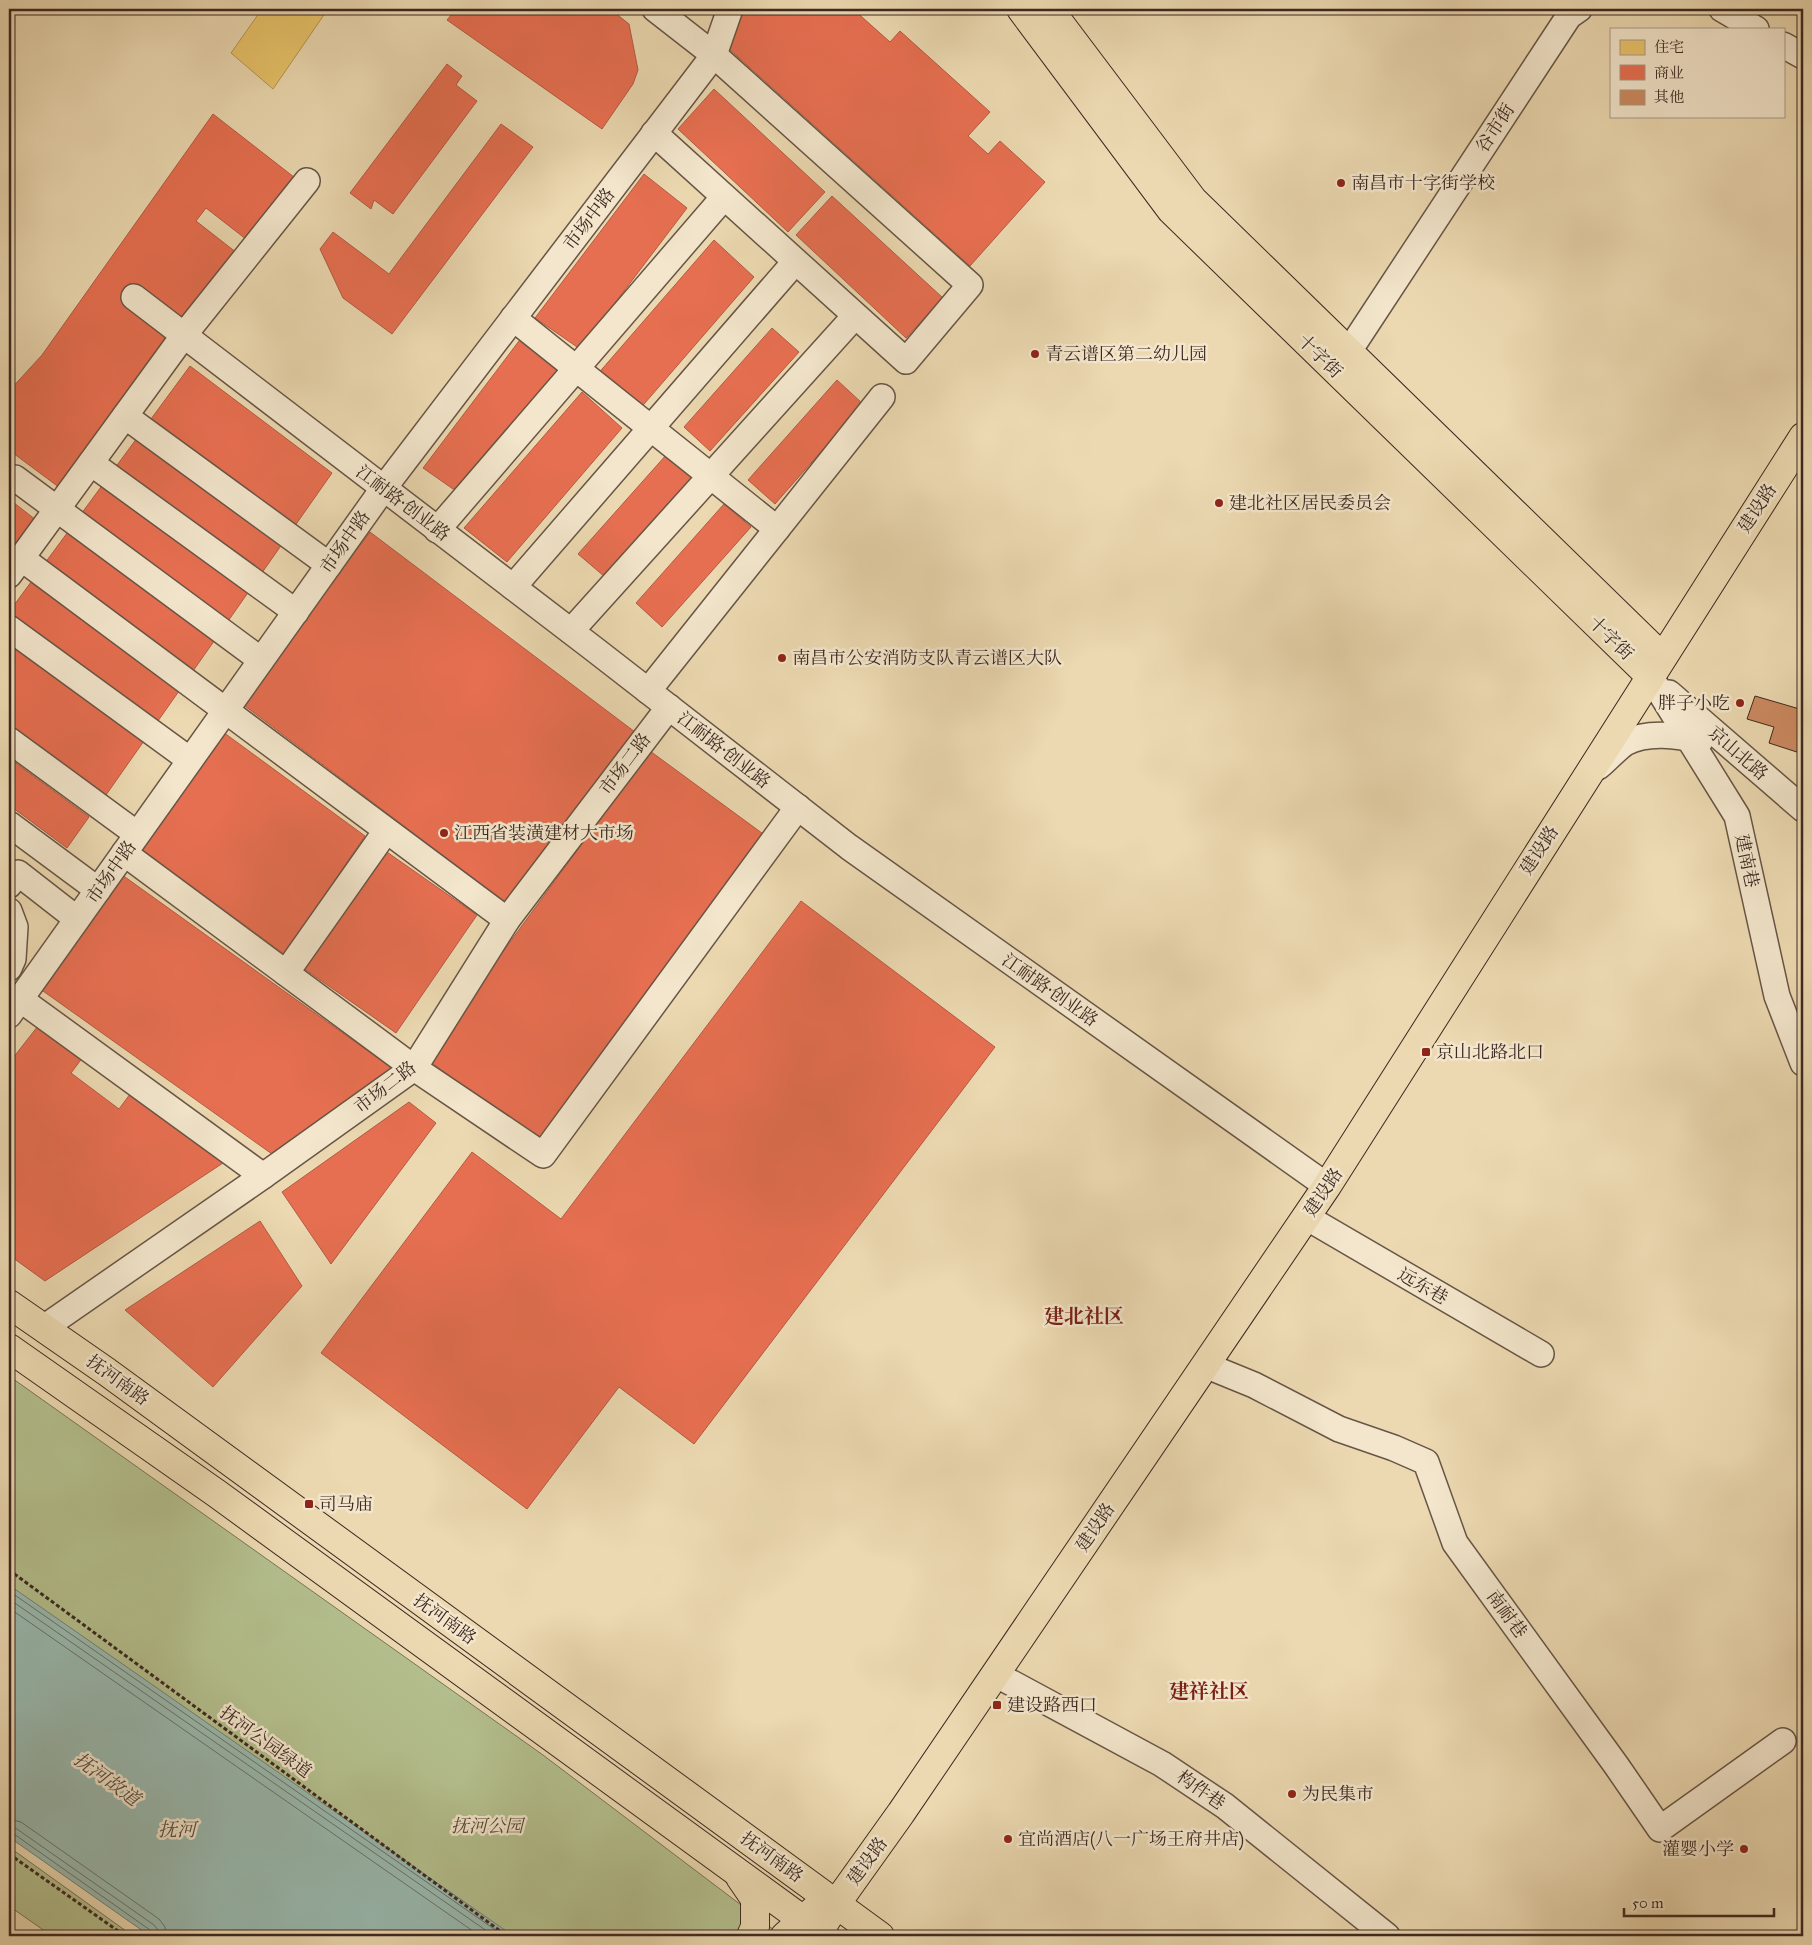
<svg xmlns="http://www.w3.org/2000/svg" width="1812" height="1945" font-family="'IM FELL Great Primer','Noto Serif SC',serif">
	<rect width="100%" height="100%" fill="#ecd9b1"/>
	<filter id="stains"><feTurbulence type="fractalNoise" baseFrequency=".004" numOctaves="4"/><feColorMatrix values="0 0 0 0 .2 0 0 0 0 .09 0 0 0 0 .02 0 0 0 .5 -.17"/></filter>
	<radialGradient id="worn" r=".72"><stop offset=".6" stop-color="#630" stop-opacity="0"/><stop offset="1" stop-color="#630" stop-opacity=".3"/></radialGradient>
	<g fill="#b4c08e" stroke="#787458">
		<polygon points="9,1376 543,1755 782,1936 486,1936 9,1591"/>
		<polygon points="9,1847 133,1936 52,1936 9,1906"/>
	</g>
	<polygon fill="#99bab0" stroke="#748077" points="9,1585 512,1935 513,1936 150,1936 9,1837"/>
	<polygon fill="#e9c46a" stroke="#b59654" points="262,9 328,9 273,89 231,53"/>
	<g fill="#e76f51" stroke="#b45a43">
		<polygon points="456,9 610,9 629,24 638,70 633,84 602,129 447,20"/>
		<polygon points="744,9 853,9 890,42 900,31 990,112 968,136 988,154 1000,141 1045,182 970,266 728,48"/>
		<polygon points="447,64 462,76 456,85 477,101 393,214 374,200 371,209 350,193"/>
		<polygon points="714,89 825,192 788,232 678,129"/>
		<polygon points="213,114 299,181 251,243 206,208 196,221 237,253 174,340 60,488 13,453 9,458 9,391 42,355"/>
		<polygon points="501,124 533,147 392,334 343,298 320,249 333,232 389,274"/>
		<polygon points="644,174 687,208 580,349 535,318"/>
		<polygon points="832,196 943,298 906,338 796,235"/>
		<polygon points="714,240 754,277 638,411 596,376"/>
		<polygon points="772,328 799,352 710,451 684,427"/>
		<polygon points="522,337 561,370 475,481 453,489 423,468"/>
		<polygon points="190,366 332,473 106,795 9,725 9,612"/>
		<polygon points="837,380 863,404 775,504 748,480"/>
		<polygon points="582,392 622,428 507,562 464,528"/>
		<polygon points="667,454 694,478 605,577 578,554"/>
		<polygon points="9,499 36,520 9,557"/>
		<polygon points="724,504 751,527 662,627 636,603"/>
		<polygon points="370,532 635,732 506,903 241,703"/>
		<polygon points="223,732 365,836 284,954 140,848"/>
		<polygon points="650,751 770,839 546,1146 425,1058"/>
		<polygon points="9,758 89,817 67,848 9,805"/>
		<polygon points="384,850 477,915 396,1033 303,968"/>
		<polygon points="118,872 393,1069 272,1154 36,986"/>
		<polygon points="801,901 995,1047 694,1444 619,1387 527,1509 321,1353 472,1152 561,1219"/>
		<polygon points="38,1026 83,1057 71,1073 119,1109 133,1090 226,1161 45,1281 9,1255 9,1063"/>
		<polygon points="409,1102 436,1123 331,1264 282,1192"/>
		<polygon points="260,1221 302,1286 213,1387 125,1310"/>
	</g>
	<g fill="none" stroke-linecap="round" stroke-linejoin="round">
		<g stroke="#6a7269" stroke-width="1">
			<polyline points="9,1591 504,1936"/>
			<polyline points="9,1599 494,1936"/>
			<polyline points="9,1608 480,1936"/>
			<polyline points="9,1819 21,1822 159,1919 165,1927 166,1936"/>
			<polyline points="9,1827 17,1829 154,1925 158,1930 159,1936"/>
			<polyline points="9,1833 14,1834 150,1930 152,1936"/>
		</g>
	</g>
	<polygon fill="#cd8a61" stroke="#3c2922" points="1755,696 1803,710 1803,754 1769,743 1774,727 1747,719"/>
	<g fill="none" stroke-linecap="round" stroke-linejoin="round">
		<g stroke="#685546" stroke-width="28">
			<g id="minor">
				<polyline points="1722,9 1756,29"/>
				<polyline points="1783,45 1803,56"/>
				<polyline points="654,133 906,361 970,285 714,55 655,9"/>
				<polyline points="134,297 594,649 849,847 1327,1186"/>
				<polyline points="513,318 777,529"/>
				<polyline points="1349,351 1569,16 1579,9"/>
				<polyline points="125,416 329,565"/>
				<polyline points="91,463 296,612"/>
				<polyline points="15,478 261,660"/>
				<polyline points="437,530 724,197"/>
				<polyline points="21,558 507,920"/>
				<polyline points="9,575 184,335 307,181"/>
				<polyline points="513,587 795,262"/>
				<polyline points="9,628 190,760"/>
				<polyline points="571,631 855,316"/>
				<polyline points="1650,676 1737,816 1777,996 1803,1063"/>
				<polyline points="648,691 882,397"/>
				<polyline points="1669,693 1803,809"/>
				<polyline points="9,740 137,834"/>
				<path d="M1598 767C1607 760 1616 749 1625 743 1647 731 1678 735 1700 741"/>
				<polyline points="9,824 98,890"/>
				<polyline points="124,853 414,1068 543,1155 798,807"/>
				<polyline points="9,885 18,873 77,919"/>
				<polyline points="9,911 15,927 13,959 9,968"/>
				<polyline points="286,973 386,831"/>
				<polyline points="20,999 263,1176"/>
				<polyline points="9,1015 383,489 714,55 730,9"/>
				<polyline points="1306,1217 1541,1354"/>
				<polyline points="45,1327 263,1176 414,1068 507,920 669,707"/>
				<polyline points="1205,1365 1254,1385 1339,1429 1394,1448 1426,1462 1455,1543 1616,1765 1660,1829 1783,1741"/>
				<polyline points="995,1674 1162,1764 1225,1806 1387,1936"/>
			</g>
		</g>
		<g stroke="#3c2922" stroke-width="30">
			<g id="major">
				<polyline points="1021,9 1171,210 1650,676"/>
				<polyline points="1049,9 1193,200 1662,657"/>
				<polyline points="785,1936 821,1904"/>
				<polyline points="813,1936 819,1932 836,1904 901,1813 1327,1186 1803,437"/>
			</g>
		</g>
		<g stroke="#3c2922" stroke-width="30">
			<g id="highway">
				<polyline points="9,1304 107,1372 880,1936"/>
				<polyline points="9,1348 216,1493 825,1936"/>
				<polyline points="740,1877 755,1899 755,1927 751,1936"/>
			</g>
		</g>
		<g stroke="#3c2922" stroke-width="3" stroke-dasharray="4 2.5" stroke-linecap="butt">
			<polyline points="9,1570 507,1936"/>
			<polyline points="9,1854 125,1936"/>
		</g>
		<use href="#minor" stroke="#f3e6cc" stroke-width="25"/>
		<use href="#major" stroke="#ecd9b1" stroke-width="28"/>
		<use href="#highway" stroke="#ecd9b1" stroke-width="28"/>
	</g>
	<g fill="#8f2418" stroke="#f3e6cc" stroke-width="2">
		<circle cx="1341" cy="183" r="5"/>
		<circle cx="1035" cy="354" r="5"/>
		<circle cx="1219" cy="503" r="5"/>
		<circle cx="782" cy="658" r="5"/>
		<circle cx="1740" cy="703" r="5"/>
		<circle cx="444" cy="833" r="5"/>
		<rect x="1421" y="1047" width="10" height="10" rx="2.5"/>
		<rect x="304" y="1499" width="10" height="10" rx="2.5"/>
		<rect x="992" y="1700" width="10" height="10" rx="2.5"/>
		<circle cx="1292" cy="1794" r="5"/>
		<circle cx="1008" cy="1839" r="5"/>
		<circle cx="1744" cy="1849" r="5"/>
	</g>
	<g text-anchor="middle" dominant-baseline="central" stroke-width="5" stroke-linejoin="round" paint-order="stroke">
		<g font-size="18" fill="#3c2922" stroke="#f3e6cc">
			<text transform="translate(1495 128) rotate(-57)">谷市街</text>
			<text transform="translate(589 219) rotate(-53)">市场中路</text>
			<text transform="translate(1320 356) rotate(44)">十字街</text>
			<text transform="translate(403 503) rotate(37)">江耐路·创业路</text>
			<text transform="translate(1757 508) rotate(-57)">建设路</text>
			<text transform="translate(345 542) rotate(-55)">市场中路</text>
			<text transform="translate(1611 638) rotate(44)">十字街</text>
			<text transform="translate(724 750) rotate(38)">江耐路·创业路</text>
			<text transform="translate(1738 753) rotate(41)">京山北路</text>
			<text transform="translate(625 764) rotate(-53)">市场二路</text>
			<text transform="translate(1539 850) rotate(-57)">建设路</text>
			<text transform="translate(1747 861) rotate(78)">建南巷</text>
			<text transform="translate(111 872) rotate(-55)">市场中路</text>
			<text transform="translate(1050 990) rotate(35)">江耐路·创业路</text>
			<text transform="translate(385 1087) rotate(-38)">市场二路</text>
			<text transform="translate(1323 1192) rotate(-56)">建设路</text>
			<text transform="translate(1423 1286) rotate(30)">远东巷</text>
			<text transform="translate(118 1380) rotate(36)">抚河南路</text>
			<text transform="translate(1095 1527) rotate(-56)">建设路</text>
			<text transform="translate(1507 1614) rotate(54)">南耐巷</text>
			<text transform="translate(445 1619) rotate(36)">抚河南路</text>
			<text transform="translate(266 1742) rotate(36)">抚河公园绿道</text>
			<text transform="translate(1201 1790) rotate(35)">构件巷</text>
			<text transform="translate(772 1857) rotate(36)">抚河南路</text>
			<text transform="translate(867 1861) rotate(-54)">建设路</text>
		</g>
		<g font-size="18" fill="#3c2922" stroke="#f3e6cc" text-anchor="start">
			<text x="1351" y="183">南昌市十字街学校</text>
			<text x="1045" y="354">青云谱区第二幼儿园</text>
			<text x="1229" y="503">建北社区居民委员会</text>
			<text x="792" y="658">南昌市公安消防支队青云谱区大队</text>
			<text x="1730" y="703" text-anchor="end">胖子小吃</text>
			<text x="454" y="833">江西省装潢建材大市场</text>
			<text x="1436" y="1052">京山北路北口</text>
			<text x="319" y="1504">司马庙</text>
			<text x="1007" y="1705">建设路西口</text>
			<text x="1302" y="1794">为民集市</text>
			<text x="1018" y="1839">宜尚酒店(八一广场王府井店)</text>
			<text x="1734" y="1849" text-anchor="end">灌婴小学</text>
		</g>
		<g font-size="18" font-style="italic" fill="#544738" stroke="#f3e6cc">
			<text x="487" y="1826">抚河公园</text>
		</g>
		<g font-size="19" font-style="italic" fill="#534d46" stroke="#f3e6cc">
			<text transform="translate(107 1779) rotate(36)">抚河故道</text>
			<text x="177" y="1829">抚河</text>
		</g>
		<g font-size="20" font-weight="bold" fill="#7a1f14" stroke="#f3e6cc">
			<text x="1084" y="1316">建北社区</text>
			<text x="1209" y="1691">建祥社区</text>
		</g>
	</g>
	<rect width="1812" height="1945" fill="none" stroke="#ecd9b1" stroke-width="30"/>
	<rect x="10" y="10" width="1792" height="1925" fill="none" stroke="#3c2922" stroke-width="2.5"/>
	<rect x="15" y="15" width="1782" height="1915" fill="none" stroke="#3c2922"/>
	<rect x="1610" y="28" width="175" height="90" fill="#f3e6cc" stroke="#aa9a88"/>
	<rect x="1620" y="40" width="25" height="15" fill="#e9c46a" stroke="#aa9a88"/>
	<text x="1654" y="52" font-size="15" fill="#3c2922">住宅</text>
	<rect x="1620" y="65" width="25" height="15" fill="#e76f51" stroke="#aa9a88"/>
	<text x="1654" y="78" font-size="15" fill="#3c2922">商业</text>
	<rect x="1620" y="90" width="25" height="15" fill="#cd8a61" stroke="#aa9a88"/>
	<text x="1654" y="102" font-size="15" fill="#3c2922">其他</text>
	<path d="M1624 1908v8h150v-8" fill="none" stroke="#3c2922" stroke-width="2.5"/>
	<text x="1632" y="1908" font-size="15" fill="#3c2922" stroke="#f3e6cc" stroke-width="4" paint-order="stroke">50 m</text>
	<rect width="100%" height="100%" filter="url(#stains)"/>
	<rect width="100%" height="100%" fill="url(#worn)"/>
</svg>
